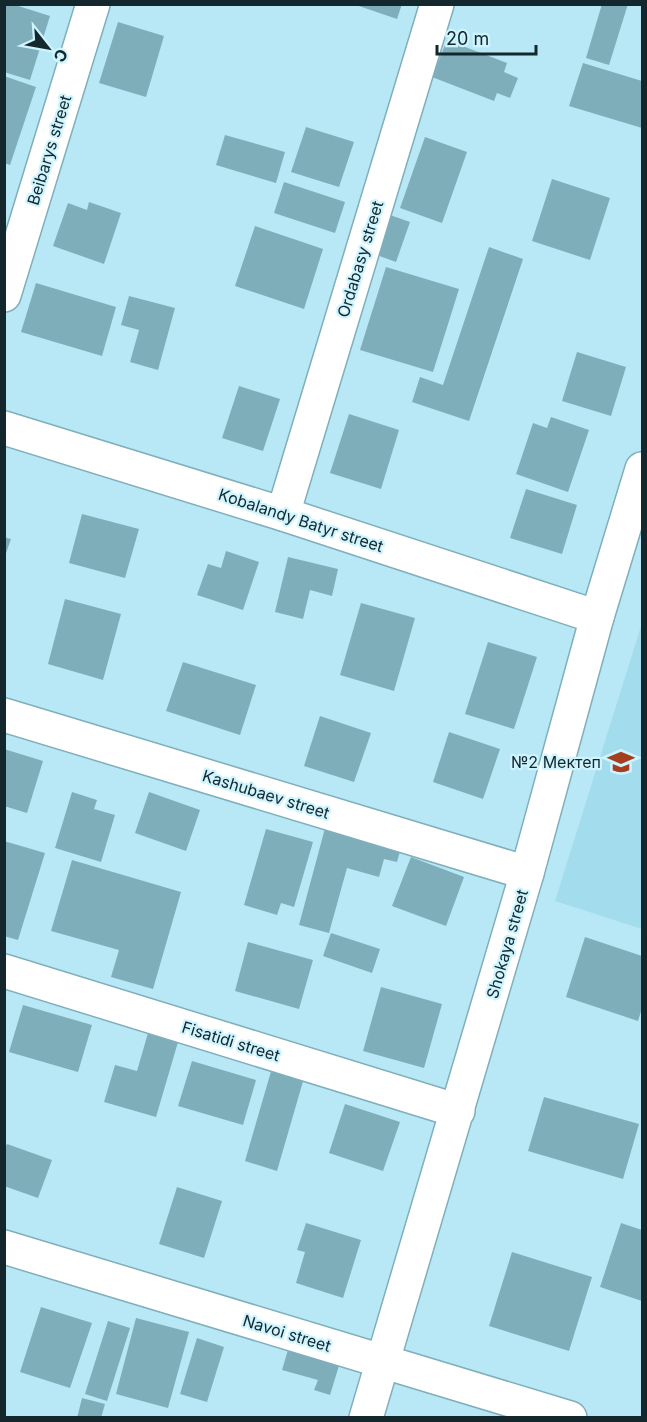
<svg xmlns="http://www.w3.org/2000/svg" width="647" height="1422" font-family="Inter,sans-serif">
	<rect width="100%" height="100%" fill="#b8e8f6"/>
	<polygon fill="#a3dded" points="642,623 642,929 555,901"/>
	<g fill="#7faebb">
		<polygon points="4,4 12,4 50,16 30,80 4,72"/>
		<polygon points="353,4 402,4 397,19"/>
		<polygon points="602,4 628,4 609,65 586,58"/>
		<polygon points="118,22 164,36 146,97 99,83"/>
		<polygon points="447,40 507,63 504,72 518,78 510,98 497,93 494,101 432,77"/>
		<polygon points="583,63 642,81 642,128 569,106"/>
		<polygon points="4,76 36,87 10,165 4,163"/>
		<polygon points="306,127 354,142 339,187 291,172"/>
		<polygon points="225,135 285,152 276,183 216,165"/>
		<polygon points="425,137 467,152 442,223 400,208"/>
		<polygon points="552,179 610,198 590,260 532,241"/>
		<polygon points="284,182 345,202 335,233 274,213"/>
		<polygon points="89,202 121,213 104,264 53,246 68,203 87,210"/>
		<polygon points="387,214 410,222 396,262 374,254"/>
		<polygon points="255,226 323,249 304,309 235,286"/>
		<polygon points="489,247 523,259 469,421 412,402 420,377 443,385"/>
		<polygon points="386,267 459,289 433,372 360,350"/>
		<polygon points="36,283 116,307 102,356 21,332"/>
		<polygon points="129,296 175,308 158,370 130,362 139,330 121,325"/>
		<polygon points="577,352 626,367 611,416 562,401"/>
		<polygon points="239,386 280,399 263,451 222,438"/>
		<polygon points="349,414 399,430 381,489 330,473"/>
		<polygon points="551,417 589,430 568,492 516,474 533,423 547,428"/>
		<polygon points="526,489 577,505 562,554 510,538"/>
		<polygon points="82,514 139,529 125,578 69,563"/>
		<polygon points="4,537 11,539 5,556 4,556"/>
		<polygon points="226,551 259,562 243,610 197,595 208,564 221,568"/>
		<polygon points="288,557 338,569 332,596 310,590 303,619 275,612"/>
		<polygon points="65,599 121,614 103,680 48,664"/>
		<polygon points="361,603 415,618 394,691 340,675"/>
		<polygon points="488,642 537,657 514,729 465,714"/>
		<polygon points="183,662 256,685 240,735 166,711"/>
		<polygon points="320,716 371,733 354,782 304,766"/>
		<polygon points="449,732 500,749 483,799 433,782"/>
		<polygon points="4,749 43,761 27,813 4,806"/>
		<polygon points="72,792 97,800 94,809 115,815 101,862 55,848"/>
		<polygon points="149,792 200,810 186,851 135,833"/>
		<polygon points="328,817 404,837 397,862 384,859 379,877 347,868 329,933 299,925"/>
		<polygon points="266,829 313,842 294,907 281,903 277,915 244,905"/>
		<polygon points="4,841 45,853 18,940 4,936"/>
		<polygon points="411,857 464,877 446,926 392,906"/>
		<polygon points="72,860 181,892 153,989 111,977 119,950 51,931"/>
		<polygon points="331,933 380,949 372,973 323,956"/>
		<polygon points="585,937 642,956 642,1008 638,1021 566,997"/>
		<polygon points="248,942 313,960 299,1009 235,991"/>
		<polygon points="381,987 442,1004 424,1068 363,1051"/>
		<polygon points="23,1005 92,1025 78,1072 9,1052"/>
		<polygon points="148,1033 178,1042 156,1117 104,1102 115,1065 137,1071"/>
		<polygon points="192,1061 256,1080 243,1125 178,1106"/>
		<polygon points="274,1061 306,1071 277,1171 245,1161"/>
		<polygon points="544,1097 639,1124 623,1179 528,1151"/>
		<polygon points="345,1104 400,1122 383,1171 329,1153"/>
		<polygon points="7,1144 52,1160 38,1198 4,1186 4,1150"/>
		<polygon points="177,1187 222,1201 204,1258 159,1244"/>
		<polygon points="306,1223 361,1240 343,1298 296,1283 305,1252 297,1250"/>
		<polygon points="621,1223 642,1230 642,1301 600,1287"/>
		<polygon points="512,1252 592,1277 569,1351 489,1326"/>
		<polygon points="41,1307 92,1323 70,1388 20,1372"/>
		<polygon points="136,1318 189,1332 168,1408 116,1394"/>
		<polygon points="108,1321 130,1328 107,1401 85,1394"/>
		<polygon points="197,1338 224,1347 207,1402 180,1394"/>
		<polygon points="290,1343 341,1359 330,1395 314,1390 318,1380 282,1370"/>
		<polygon points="82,1398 105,1404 101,1418 77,1418"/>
	</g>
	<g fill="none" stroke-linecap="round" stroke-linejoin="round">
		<g stroke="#80afbc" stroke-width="36">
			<g id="street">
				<polyline points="4,295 93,4"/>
				<polyline points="4,428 283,514 597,617"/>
				<polyline points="283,514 437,4"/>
				<polyline points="4,715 527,873"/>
				<polyline points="4,971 458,1111"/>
				<polyline points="4,1247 570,1418"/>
				<polyline points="366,1418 527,873 597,617 642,469"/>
			</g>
		</g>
		<use href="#street" stroke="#fff" stroke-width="33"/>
	</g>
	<defs>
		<g id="school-bare" transform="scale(2.07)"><path d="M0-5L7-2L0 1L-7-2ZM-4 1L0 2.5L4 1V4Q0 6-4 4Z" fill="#a53e1e" stroke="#cdf4ff" stroke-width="2.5" paint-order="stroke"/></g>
	</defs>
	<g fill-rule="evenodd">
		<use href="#school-bare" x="621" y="762"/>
	</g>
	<g text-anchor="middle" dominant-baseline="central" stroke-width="4.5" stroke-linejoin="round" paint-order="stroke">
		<g font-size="16" fill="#14272c" stroke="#cdf4ff">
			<text transform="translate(49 150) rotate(-73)">Beibarys street</text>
			<text transform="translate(360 259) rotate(-73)">Ordabasy street</text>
			<text transform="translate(301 520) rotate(18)">Kobalandy Batyr street</text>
			<text transform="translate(266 794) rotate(17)">Kashubaev street</text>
			<text transform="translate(507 944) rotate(-74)">Shokaya street</text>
			<text transform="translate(231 1041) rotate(17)">Fisatidi street</text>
			<text transform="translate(287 1333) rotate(17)">Navoi street</text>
		</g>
		<g font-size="16" fill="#14272c" stroke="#cdf4ff" text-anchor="end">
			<text x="601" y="762">№2 Мектеп</text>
		</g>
	</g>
	<rect width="647" height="1422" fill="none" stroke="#14272c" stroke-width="12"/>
	<g transform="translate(48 48) rotate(121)" stroke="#cdf4ff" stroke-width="4.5" paint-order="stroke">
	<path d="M0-4.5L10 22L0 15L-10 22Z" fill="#14272c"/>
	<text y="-9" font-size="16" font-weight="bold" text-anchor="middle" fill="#14272c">С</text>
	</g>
	<path d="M437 45v9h99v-9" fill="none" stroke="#14272c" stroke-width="3"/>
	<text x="446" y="45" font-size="18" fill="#14272c" stroke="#cdf4ff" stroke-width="4.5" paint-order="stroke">20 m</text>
</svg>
